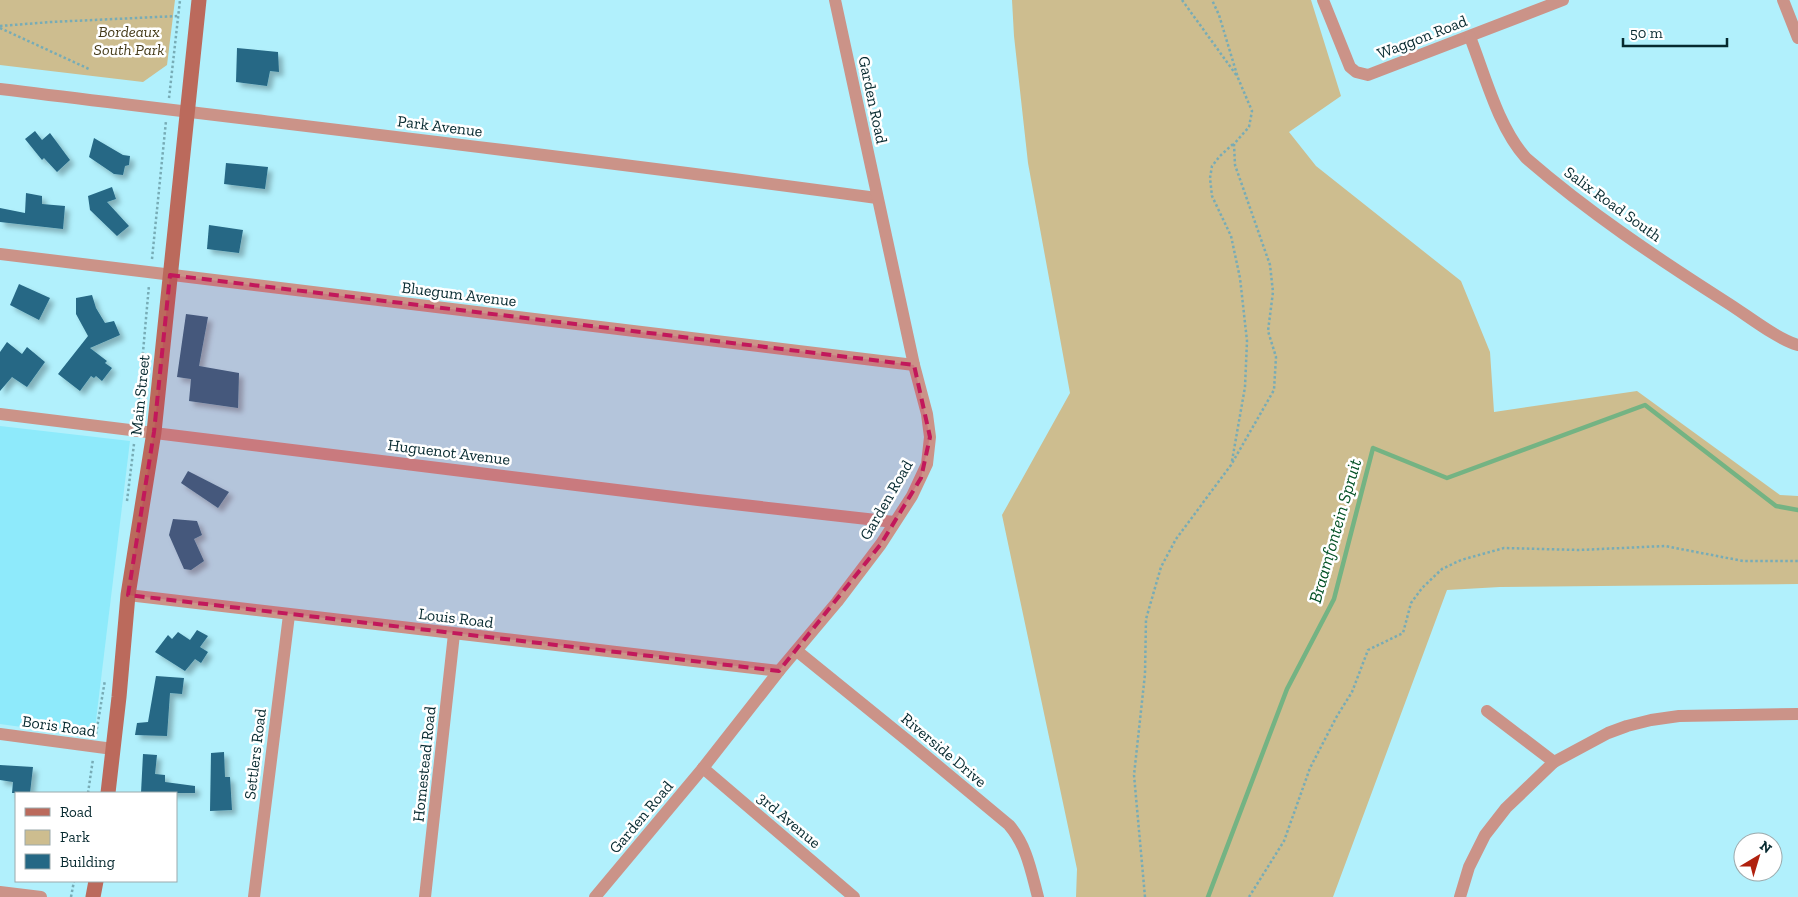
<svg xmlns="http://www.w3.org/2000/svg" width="1798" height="897" font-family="'Zilla Slab',serif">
	<defs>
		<filter id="shadow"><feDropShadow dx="4.5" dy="4.5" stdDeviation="2.5" flood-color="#0004"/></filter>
	</defs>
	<rect width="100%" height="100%" fill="#b1f0fc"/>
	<polygon fill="#8eeafb" points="0,426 130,441 94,737 0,724"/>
	<g fill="#cdbd8f">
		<polygon points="0,0 175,0 167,65 143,82 0,65"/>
		<polygon points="1012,0 1311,0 1341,96 1289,132 1316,166 1461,281 1490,352 1494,412 1637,391 1780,495 1798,496 1798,584 1500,587 1447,590 1333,897 1076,897 1077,869 1002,515 1070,393 1028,163 1014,36"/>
	</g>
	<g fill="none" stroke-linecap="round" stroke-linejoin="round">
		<polyline stroke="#74b383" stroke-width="4.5" points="1208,897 1287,689 1334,599 1373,448 1447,478 1645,405 1776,506 1798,510"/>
	</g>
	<g fill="#256885" filter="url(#shadow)">
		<polygon points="237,48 278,52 279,72 270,71 267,86 236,82"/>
		<polygon points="35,131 42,140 50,133 70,160 57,172 44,158 42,160 25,139"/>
		<polygon points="94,138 123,155 130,156 129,165 125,166 123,175 114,174 89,157"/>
		<polygon points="226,163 268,167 265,189 224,184"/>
		<polygon points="112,187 116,199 107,202 129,226 117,236 90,210 88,196"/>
		<polygon points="26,193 42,196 42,204 65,206 63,229 0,222 0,208 25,213"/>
		<polygon points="209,225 243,230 239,253 207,249"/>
		<polygon points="19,284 50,298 39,320 10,305"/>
		<polygon points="92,295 96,308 105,323 114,321 120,335 90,348 107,361 105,363 112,368 102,381 96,376 94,378 91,376 80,391 58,374 88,336 76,314 76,298"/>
		<polygon points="186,314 208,317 199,366 239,373 238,408 189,401 191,379 177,377"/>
		<polygon points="7,342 22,354 27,347 45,362 27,387 12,377 0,391 0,352"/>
		<polygon points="188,471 229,492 218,508 181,483"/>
		<polygon points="173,519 197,521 202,535 194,539 204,561 191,570 184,569 169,535"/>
		<polygon points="197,630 208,636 200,647 208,652 201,663 195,659 185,671 155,652 168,635 172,639 178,632 190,640"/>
		<polygon points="156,676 184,678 182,694 170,693 167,736 135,735 137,723 148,722"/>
		<polygon points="224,752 225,777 230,777 232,810 210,811 211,753"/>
		<polygon points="143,754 157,755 155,774 165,775 165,782 195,786 195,793 141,793"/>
		<polygon points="0,765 33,767 30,793 12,793 13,782 0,780"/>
	</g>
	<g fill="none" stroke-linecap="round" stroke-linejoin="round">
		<g stroke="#77acb6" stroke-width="2.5" stroke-dasharray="2.5 2.5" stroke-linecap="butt">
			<polyline points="1182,0 1237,76"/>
			<polyline points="0,26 51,22 178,16"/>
			<polyline points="0,28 89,69"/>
			<polyline points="169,98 180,0"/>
			<polyline points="152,259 166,121"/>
			<polyline points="137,419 149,285"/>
			<polyline points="1232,461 1245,387 1247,341 1240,278 1231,236 1212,196 1210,178 1212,166 1220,156 1233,144"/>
			<polyline points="127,501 134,444"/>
			<polyline points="96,734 105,680"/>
			<polyline points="88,793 93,759"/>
			<polyline points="71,897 74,881"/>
			<polyline points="1145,897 1134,775 1145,674 1146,619 1161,567 1176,539 1231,465 1274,390 1276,357 1268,331 1273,292 1270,265 1235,165 1234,144 1249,127 1252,111 1238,78 1219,15 1212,0"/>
			<polyline points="1249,897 1284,841 1310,768 1337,716 1352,692 1368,650 1403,633 1411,603 1422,588 1442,569 1461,560 1504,548 1579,550 1665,546 1743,561 1798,561"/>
		</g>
		<g stroke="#cb9388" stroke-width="12">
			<polyline points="1323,0 1350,67 1356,72 1368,75 1563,0"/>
			<polyline points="1783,0 1798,38"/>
			<path d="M1470 37C1485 75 1498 127 1526 158 1588 212 1657 258 1726 302 1747 315 1775 338 1798 345"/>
			<path d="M0 89C292 125 585 158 877 198"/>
			<polyline points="0,254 914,365"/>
			<polyline points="0,414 698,500 894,522"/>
			<polyline points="128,595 779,671"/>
			<path d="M797 651 908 741 1009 825C1027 846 1031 871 1038 897"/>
			<polyline points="1487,711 1554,762"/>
			<polyline points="0,734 113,749"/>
			<polyline points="703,768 854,897"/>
			<polyline points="0,892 41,897"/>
			<polyline points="254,897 289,615"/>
			<polyline points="425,897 454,634"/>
			<polyline points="595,897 703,768 779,671 837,602 881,544 912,496 927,464 930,437 927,414 914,365 835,0"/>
			<polyline points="1460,897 1469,867 1485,835 1506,808 1554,762 1608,733 1627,726 1651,720 1679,716 1798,714"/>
		</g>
		<g stroke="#bb6a5c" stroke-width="15">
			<polyline points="108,793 119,697 128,595 154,432 199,0"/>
			<polyline points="93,897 96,881"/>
		</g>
	</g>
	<path fill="#c2185b" fill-opacity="0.2" stroke="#c2185b" stroke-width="4" stroke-dasharray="10 6" stroke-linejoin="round" d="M170 275 914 365 930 437 921 478 881 544 779 671 128 595 154 432Z"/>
	<g text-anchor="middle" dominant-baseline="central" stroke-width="5" stroke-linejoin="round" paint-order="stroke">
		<g font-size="16" font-style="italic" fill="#463c1b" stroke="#fff">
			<text x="129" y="31">Bordeaux<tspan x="129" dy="18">South Park</tspan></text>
		</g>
		<g font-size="16" fill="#06292f" stroke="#fff">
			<text transform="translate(1422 37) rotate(-21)">Waggon Road</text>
			<text transform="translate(873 100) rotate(78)">Garden Road</text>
			<text transform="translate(440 126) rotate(7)">Park Avenue</text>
			<text transform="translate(1613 204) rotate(36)">Salix Road South</text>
			<text transform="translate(459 294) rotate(7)">Bluegum Avenue</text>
			<text transform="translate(140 395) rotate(-84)">Main Street</text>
			<text transform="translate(449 452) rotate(7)">Huguenot Avenue</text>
			<text transform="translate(886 500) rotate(-60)">Garden Road</text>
			<text transform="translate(456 618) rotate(7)">Louis Road</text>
			<text transform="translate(59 726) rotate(8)">Boris Road</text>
			<text transform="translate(944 750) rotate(40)">Riverside Drive</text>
			<text transform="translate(255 754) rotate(-83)">Settlers Road</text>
			<text transform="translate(424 764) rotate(-84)">Homestead Road</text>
			<text transform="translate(641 817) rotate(-50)">Garden Road</text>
			<text transform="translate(789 820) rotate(40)">3rd Avenue</text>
		</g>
		<g font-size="18" font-style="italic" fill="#035125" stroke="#fff">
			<text transform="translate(1335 531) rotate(-74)">Braamfontein Spruit</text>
		</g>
	</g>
	<rect x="15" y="792" width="162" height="90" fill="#ffffff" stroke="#9ba9ac"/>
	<rect x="25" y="808" width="25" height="8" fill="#bb6a5c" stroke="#9ba9ac"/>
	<text x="60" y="817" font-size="15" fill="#06292f">Road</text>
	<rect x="25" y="830" width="25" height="15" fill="#cdbd8f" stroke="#9ba9ac"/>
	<text x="60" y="842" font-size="15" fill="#06292f">Park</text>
	<rect x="25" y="854" width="25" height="15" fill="#256885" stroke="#9ba9ac"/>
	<text x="60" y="867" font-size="15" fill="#06292f">Building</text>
	<g transform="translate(1758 857) rotate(38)"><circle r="24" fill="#ffffff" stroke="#9ba9ac"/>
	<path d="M0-4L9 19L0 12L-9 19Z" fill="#b0210e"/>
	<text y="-8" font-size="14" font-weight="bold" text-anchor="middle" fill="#06292f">N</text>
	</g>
	<path d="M1623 38v8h104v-8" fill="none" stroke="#06292f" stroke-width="2.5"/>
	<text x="1630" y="38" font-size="15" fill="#06292f" stroke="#ffffff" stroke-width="4" paint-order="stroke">50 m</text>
</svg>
